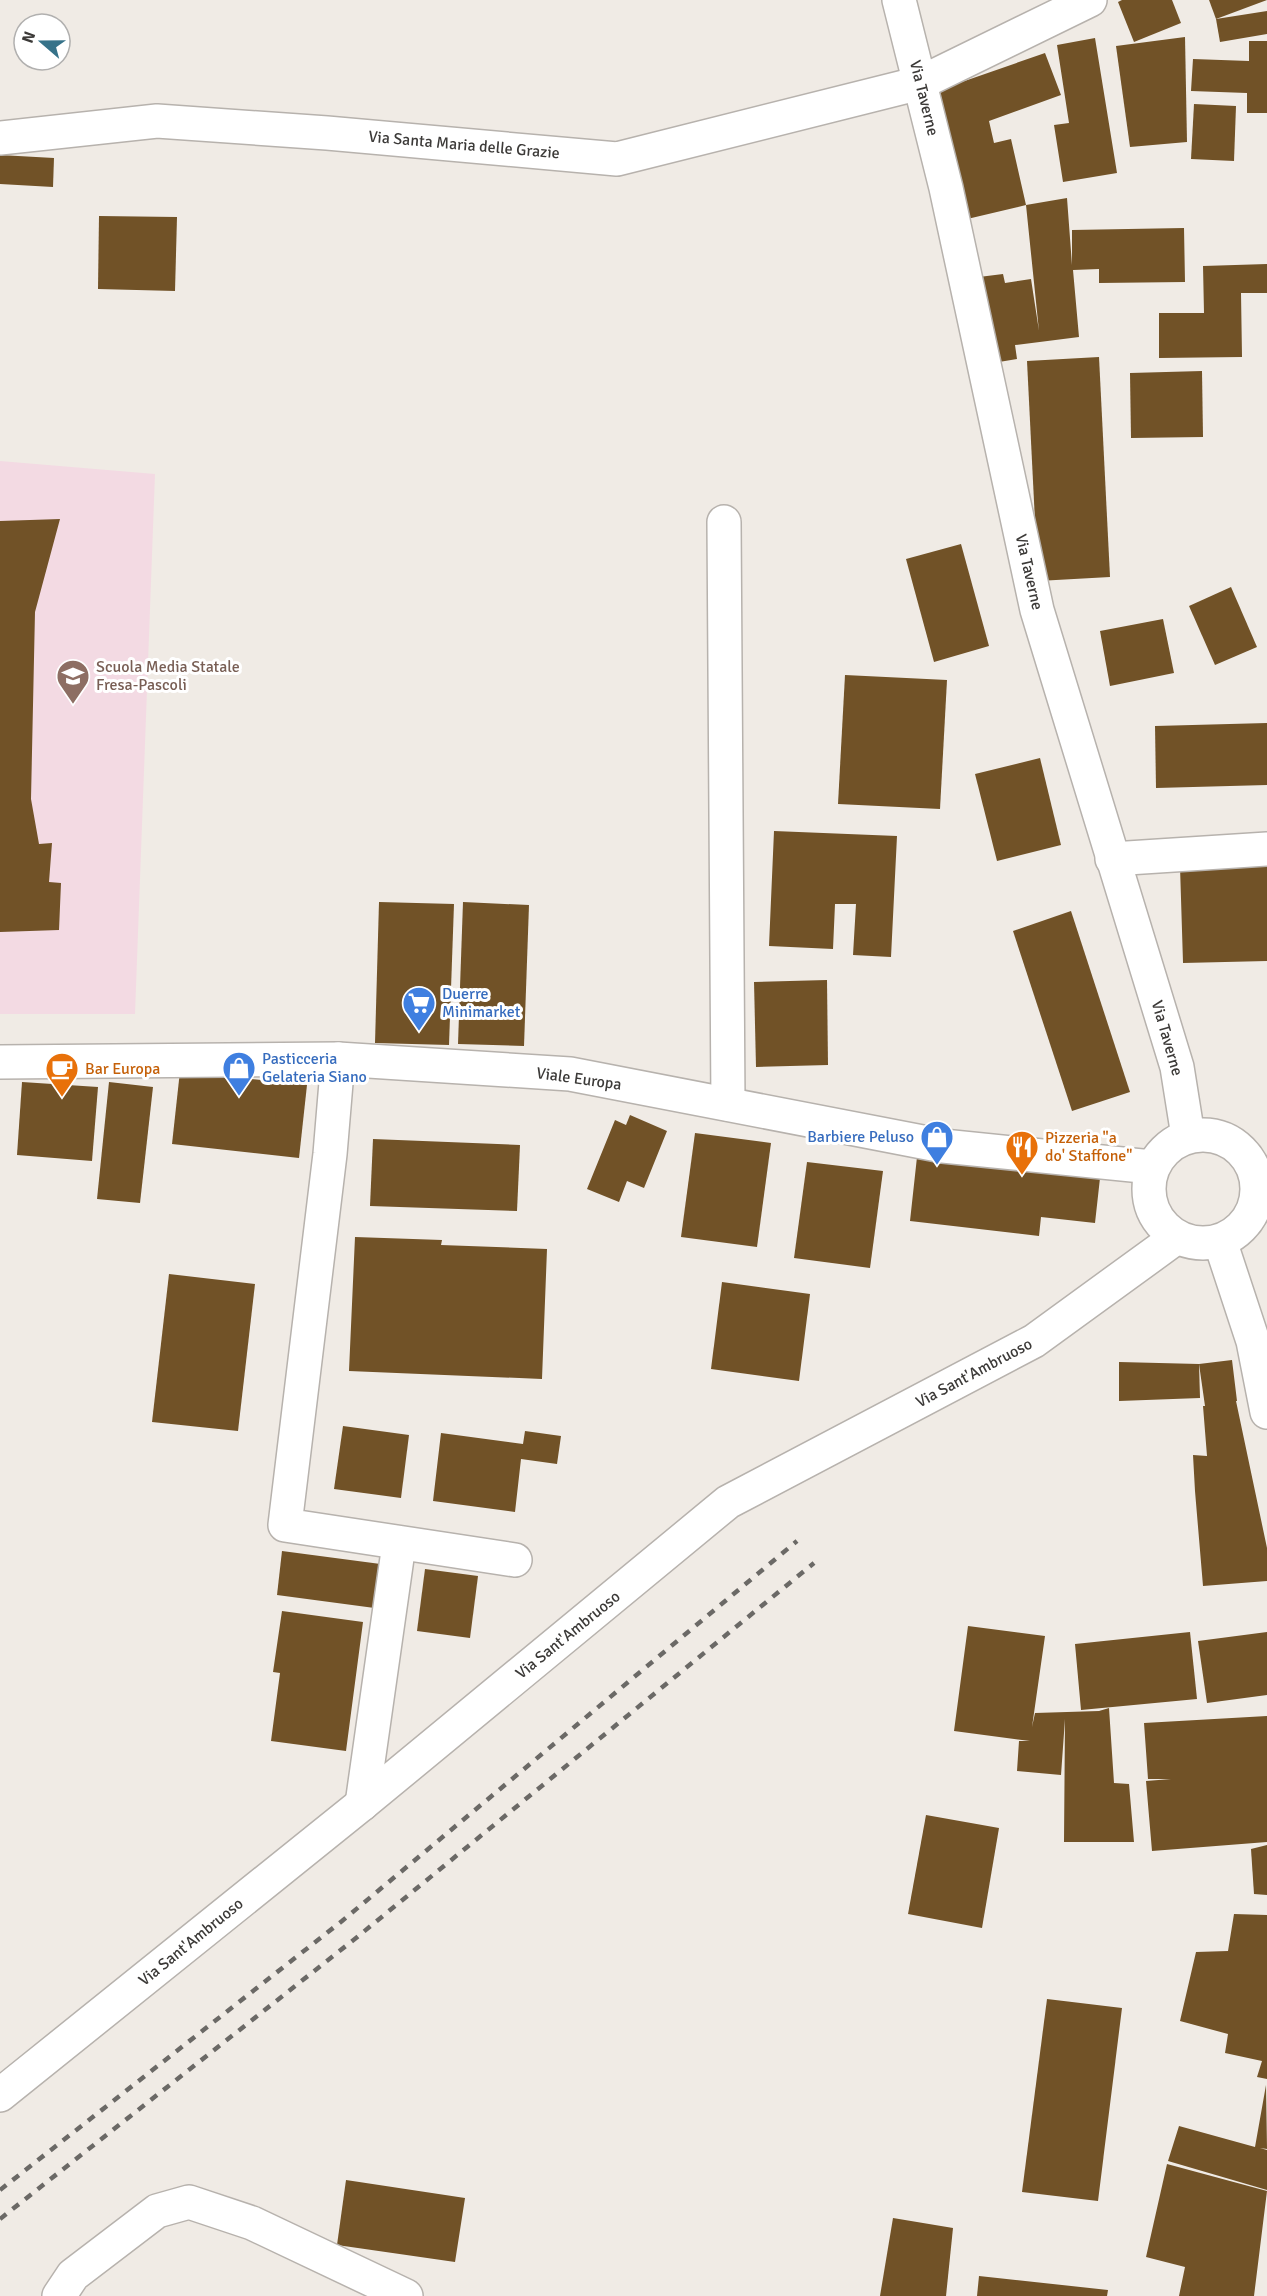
<svg xmlns="http://www.w3.org/2000/svg" width="1267" height="2296" font-family="Signika,sans-serif">
	<rect width="100%" height="100%" fill="#f0ebe5"/>
	<polygon fill="#f3dae3" points="0,461 155,474 135,1014 0,1014"/>
	<g fill="#715227">
		<polygon points="1122,0 1172,0 1181,23 1134,42 1118,2"/>
		<polygon points="1209,0 1267,0 1216,19"/>
		<polygon points="1267,11 1267,34 1220,42 1216,19"/>
		<polygon points="1185,37 1187,142 1130,147 1116,46"/>
		<polygon points="1095,38 1117,173 1063,182 1054,125 1069,123 1057,45"/>
		<polygon points="1249,41 1267,41 1267,113 1247,113 1247,93 1191,91 1193,59 1249,61"/>
		<polygon points="1045,53 1061,95 989,121 994,143 1011,139 1026,205 963,220 933,90 956,84"/>
		<polygon points="1194,104 1236,106 1234,161 1191,159"/>
		<polygon points="0,155 54,158 53,187 0,184"/>
		<polygon points="1067,198 1072,265 1072,230 1184,228 1185,282 1099,283 1099,269 1073,270 1079,337 1015,345 1017,359 993,363 979,277 1003,274 1005,283 1031,279 1039,331 1026,205"/>
		<polygon points="99,216 177,217 175,291 98,289"/>
		<polygon points="1267,264 1267,293 1241,293 1242,357 1159,358 1159,313 1204,313 1203,266"/>
		<polygon points="1099,357 1110,577 1038,581 1027,361"/>
		<polygon points="1202,371 1203,437 1131,438 1130,373"/>
		<polygon points="60,519 35,612 31,799 39,844 52,843 49,882 61,883 59,930 0,932 0,521"/>
		<polygon points="961,544 989,646 934,662 906,559"/>
		<polygon points="1231,587 1257,647 1215,665 1189,606"/>
		<polygon points="1163,619 1174,673 1110,686 1100,631"/>
		<polygon points="845,675 947,680 940,809 838,804"/>
		<polygon points="1267,723 1267,785 1156,788 1155,726"/>
		<polygon points="1040,758 1061,845 997,861 975,774"/>
		<polygon points="774,831 897,836 891,957 853,955 856,904 835,904 833,949 769,946"/>
		<polygon points="1267,864 1267,961 1183,963 1180,867"/>
		<polygon points="379,902 454,904 449,1045 375,1043"/>
		<polygon points="463,902 529,905 524,1046 458,1044"/>
		<polygon points="1071,911 1130,1092 1072,1111 1013,931"/>
		<polygon points="827,980 828,1065 756,1067 754,982"/>
		<polygon points="180,1071 307,1085 299,1158 172,1144"/>
		<polygon points="22,1082 98,1087 92,1161 17,1155"/>
		<polygon points="109,1082 153,1087 140,1203 97,1199"/>
		<polygon points="630,1115 667,1131 644,1188 627,1181 619,1202 587,1189 615,1120 626,1125"/>
		<polygon points="695,1133 771,1143 757,1247 681,1237"/>
		<polygon points="373,1139 520,1145 517,1211 370,1206"/>
		<polygon points="917,1157 1100,1178 1095,1223 1041,1217 1039,1236 910,1221"/>
		<polygon points="807,1162 883,1171 870,1268 794,1258"/>
		<polygon points="355,1237 442,1240 441,1245 547,1249 542,1379 349,1371"/>
		<polygon points="169,1274 255,1284 238,1431 152,1422"/>
		<polygon points="722,1282 810,1294 799,1381 711,1369"/>
		<polygon points="1232,1360 1237,1401 1236,1401 1267,1548 1267,1581 1203,1586 1195,1491 1193,1455 1207,1456 1203,1406 1205,1406 1199,1364"/>
		<polygon points="1119,1362 1199,1364 1200,1398 1119,1401"/>
		<polygon points="343,1426 409,1435 401,1498 334,1489"/>
		<polygon points="525,1431 561,1436 557,1464 521,1459 515,1512 433,1501 441,1433 523,1444"/>
		<polygon points="282,1551 388,1565 382,1609 277,1595"/>
		<polygon points="425,1569 478,1576 470,1638 417,1631"/>
		<polygon points="282,1611 363,1622 346,1751 271,1741 280,1673 273,1672"/>
		<polygon points="968,1626 1045,1636 1032,1727 1035,1713 1099,1711 1109,1708 1114,1783 1129,1784 1134,1842 1064,1842 1065,1719 1061,1775 1017,1771 1019,1741 1030,1741 954,1731"/>
		<polygon points="1190,1632 1197,1699 1081,1710 1075,1644"/>
		<polygon points="1267,1632 1267,1695 1207,1703 1198,1641"/>
		<polygon points="1267,1716 1267,1842 1152,1851 1146,1781 1171,1779 1148,1779 1144,1723"/>
		<polygon points="926,1815 999,1828 982,1928 908,1914"/>
		<polygon points="1267,1845 1267,1895 1254,1894 1251,1849"/>
		<polygon points="1234,1914 1267,1915 1267,2079 1257,2077 1262,2061 1225,2053 1228,2034 1180,2021 1196,1952 1228,1951"/>
		<polygon points="1047,1999 1122,2008 1098,2201 1022,2192"/>
		<polygon points="1266,2085 1267,2149 1260,2148 1267,2150 1267,2190 1168,2161 1179,2126 1255,2147"/>
		<polygon points="1167,2164 1267,2191 1254,2296 1179,2296 1185,2267 1146,2257"/>
		<polygon points="346,2180 465,2198 455,2262 337,2245"/>
		<polygon points="893,2218 953,2228 946,2296 880,2296"/>
		<polygon points="979,2276 1108,2290 1107,2296 977,2296"/>
	</g>
	<g fill="none" stroke-linecap="round" stroke-linejoin="round">
		<g stroke="#b7b2ad" stroke-width="36">
			<g id="minor">
				<polyline points="899,0 946,188 1037,610 1177,1067 1188,1136"/>
				<polyline points="0,138 157,121 327,133 617,159 920,83 1090,0"/>
				<polyline points="724,522 728,1104"/>
				<polyline points="1112,859 1267,849"/>
				<polyline points="338,1059 330,1154 285,1525 515,1560"/>
				<polyline points="0,1062 338,1059 570,1074 943,1146 1152,1167"/>
				<circle cx="1203" cy="1189" r="54"/>
				<polyline points="1220,1241 1253,1341 1267,1412"/>
				<polyline points="362,1804 399,1544"/>
				<polyline points="0,2095 362,1804 728,1502 1034,1341 1177,1237"/>
				<polyline points="59,2296 73,2275 157,2211 189,2202 252,2223 406,2296"/>
			</g>
		</g>
		<use href="#minor" stroke="#fff" stroke-width="33"/>
		<g stroke="#6b6966" stroke-width="4.5" stroke-dasharray="8 8" stroke-linecap="butt">
			<polyline points="0,2190 342,1921 797,1541"/>
			<polyline points="0,2219 356,1938 814,1563"/>
		</g>
	</g>
	<defs>
		<g id="school-pin" transform="scale(1.725)"><path d="M0 17L-7.5 6A9.5 9.5 0 1 1 7.5 6Z" fill="#8d6e63" stroke="#fff"/><path d="M0-5L7-2L0 1L-7-2ZM-4 1L0 2.5L4 1V4Q0 6-4 4Z" fill="#fff"/></g>
		<g id="supermarket-pin" transform="scale(1.725)"><path d="M0 17L-7.5 6A9.5 9.5 0 1 1 7.5 6Z" fill="#3f7fe0" stroke="#fff"/><path d="M-6-5.5h2.5l.6 2H6L4.5 2H-2.5L-4.4-4H-6ZM-1.5 3.2a1.3 1.3 0 1 0 .1 0ZM3 3.2a1.3 1.3 0 1 0 .1 0Z" fill="#fff"/></g>
		<g id="shop-pin" transform="scale(1.725)"><path d="M0 17L-7.5 6A9.5 9.5 0 1 1 7.5 6Z" fill="#3f7fe0" stroke="#fff"/><path d="M-5-2.5h2.3a2.7 3.5 0 0 1 5.4 0H5L5.5 6h-11ZM-1.5-2.5h3a1.5 2.3 0 0 0-3 0Z" fill="#fff"/></g>
		<g id="cafe-pin" transform="scale(1.725)"><path d="M0 17L-7.5 6A9.5 9.5 0 1 1 7.5 6Z" fill="#e8710a" stroke="#fff"/><path d="M-5.5-4.5H6V0H3Q3 3.5 0 3.5H-2.5Q-5.5 3.5-5.5 0ZM3-3.2v2h1.7v-2ZM-6 4.5H4V6H-6Z" fill="#fff"/></g>
		<g id="restaurant-pin" transform="scale(1.725)"><path d="M0 17L-7.5 6A9.5 9.5 0 1 1 7.5 6Z" fill="#e8710a" stroke="#fff"/><path d="M-5-6h1v4h1v-4h1v4h1v-4h1v5L-1.5 .5V6h-2V.5L-5-1ZM5-6V6H3V1.5H1.5Q1.5-4 5-6Z" fill="#fff"/></g>
	</defs>
	<g fill-rule="evenodd">
		<use href="#school-pin" x="73" y="676"/>
		<use href="#supermarket-pin" x="419" y="1003"/>
		<use href="#shop-pin" x="239" y="1068"/>
		<use href="#cafe-pin" x="62" y="1069"/>
		<use href="#shop-pin" x="937" y="1137"/>
		<use href="#restaurant-pin" x="1022" y="1147"/>
	</g>
	<g text-anchor="middle" dominant-baseline="central" stroke-width="6" stroke-linejoin="round" paint-order="stroke">
		<g font-size="16" fill="#3c3a38" stroke="#fff">
			<text transform="translate(924 98) rotate(76)">Via Taverne</text>
			<text transform="translate(464 145) rotate(5)">Via Santa Maria delle Grazie</text>
			<text transform="translate(1029 572) rotate(77)">Via Taverne</text>
			<text transform="translate(1167 1038) rotate(74)">Via Taverne</text>
			<text transform="translate(579 1079) rotate(8)">Viale Europa</text>
			<text transform="translate(974 1373) rotate(-28)">Via Sant'Ambruoso</text>
			<text transform="translate(568 1635) rotate(-39)">Via Sant'Ambruoso</text>
			<text transform="translate(191 1942) rotate(-39)">Via Sant'Ambruoso</text>
		</g>
		<g font-size="16" fill="#785e54" stroke="#fff" text-anchor="start">
			<text x="96" y="667">Scuola Media Statale<tspan x="96" dy="18">Fresa-Pascoli</tspan></text>
		</g>
		<g font-size="16" fill="#366cbe" stroke="#fff" text-anchor="start">
			<text x="442" y="994">Duerre<tspan x="442" dy="18">Minimarket</tspan></text>
			<text x="262" y="1059">Pasticceria<tspan x="262" dy="18">Gelateria Siano</tspan></text>
			<text x="914" y="1137" text-anchor="end">Barbiere Peluso</text>
		</g>
		<g font-size="16" fill="#c56008" stroke="#fff" text-anchor="start">
			<text x="85" y="1069">Bar Europa</text>
			<text x="1045" y="1138">Pizzeria "a<tspan x="1045" dy="18">do' Staffone"</tspan></text>
		</g>
	</g>
	<g transform="translate(42 42) rotate(290)"><circle r="28" fill="#ffffff" stroke="#b1b0af" stroke-width="1.5"/>
	<path d="M0-4.5L10 22L0 15L-10 22Z" fill="#367289"/>
	<text y="-9" font-size="16" font-weight="bold" text-anchor="middle" fill="#3c3a38">N</text>
	</g>
</svg>
